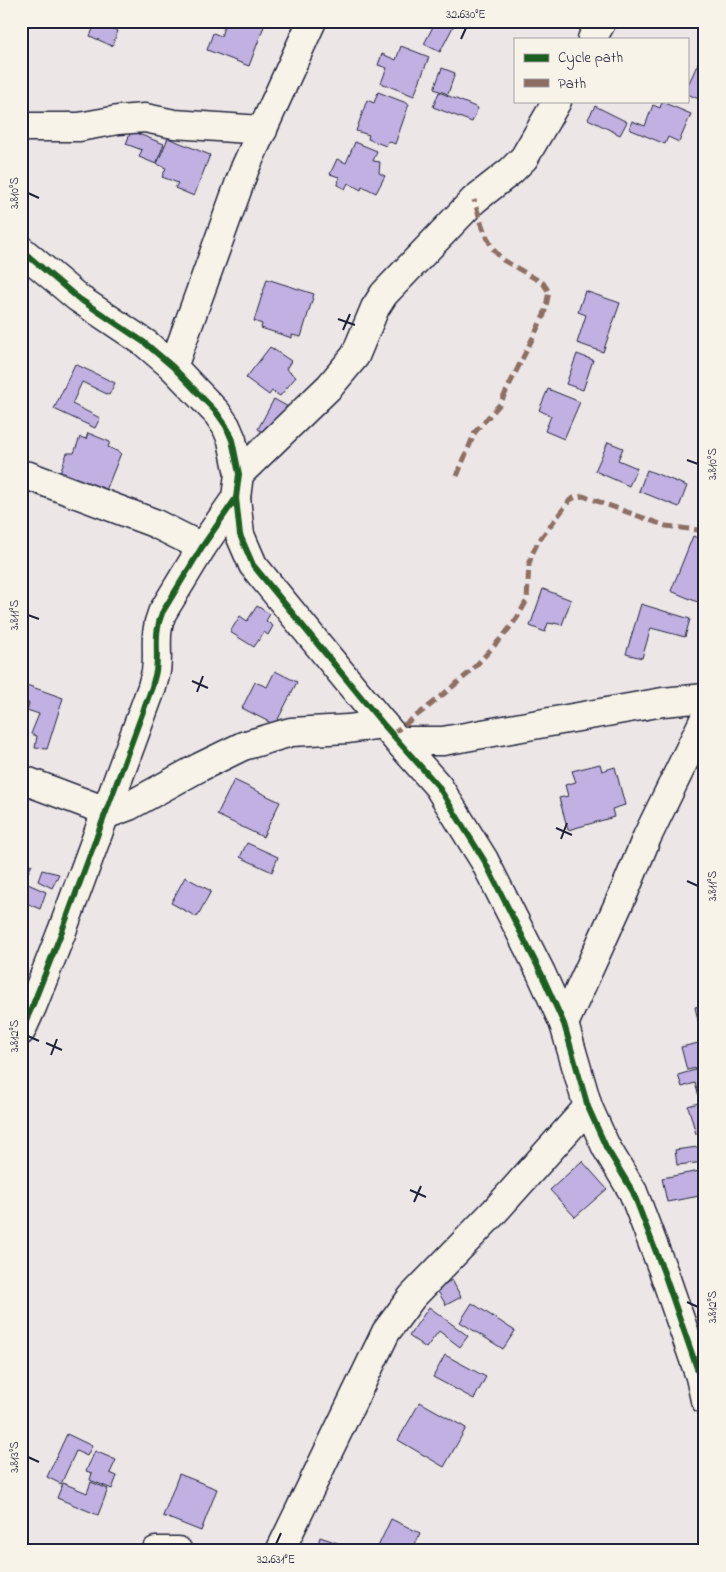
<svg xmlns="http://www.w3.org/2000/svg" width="726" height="1572" font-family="'Indie Flower',sans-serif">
	<rect width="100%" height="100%" fill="#ece6e7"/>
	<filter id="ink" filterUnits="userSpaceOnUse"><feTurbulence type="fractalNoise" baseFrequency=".02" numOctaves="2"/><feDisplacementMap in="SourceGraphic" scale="10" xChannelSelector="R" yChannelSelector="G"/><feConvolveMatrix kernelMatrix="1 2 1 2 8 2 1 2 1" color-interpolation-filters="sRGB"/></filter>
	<g filter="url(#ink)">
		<g fill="#c1b1e2" stroke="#22223b">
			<polygon points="226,21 266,21 249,66 207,50 213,33 221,36"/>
			<polygon points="436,21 456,21 440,52 424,44"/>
			<polygon points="700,21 705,21 705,32 697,28"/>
			<polygon points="96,22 118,31 112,46 90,36"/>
			<polygon points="401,46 429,57 414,96 381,83 387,68 378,65 382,54 396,60"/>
			<polygon points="700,59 705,61 705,86 699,99 687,94 687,87"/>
			<polygon points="442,68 455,73 448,94 434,89"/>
			<polygon points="378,92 409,104 395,144 388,141 386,146 368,139 369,135 356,131 367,100 374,103"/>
			<polygon points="439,92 478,108 472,122 433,107"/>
			<polygon points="662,102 691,114 679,142 668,137 665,144 629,129 632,121 645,126 653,105 660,108"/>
			<polygon points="595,106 627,122 620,135 588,119"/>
			<polygon points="131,131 164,144 156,164 139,157 142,150 126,144"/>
			<polygon points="168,138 210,155 194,196 175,188 178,183 162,177 166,168 157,164"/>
			<polygon points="355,142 377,151 373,161 380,162 379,173 385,176 376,193 362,186 361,190 348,183 345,189 338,185 339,177 330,174 337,159 346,163"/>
			<polygon points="267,279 314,294 301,337 292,335 292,338 261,328 262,324 254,321"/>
			<polygon points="585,291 620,303 603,352 577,343 586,315 578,312"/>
			<polygon points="270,347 291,361 286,369 296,377 280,396 272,391 269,395 246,378"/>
			<polygon points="577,354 593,360 583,390 566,384"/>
			<polygon points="75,364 115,383 109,395 82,382 72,404 100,418 95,428 54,409"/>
			<polygon points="548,389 580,402 564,439 545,431 551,416 539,410"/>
			<polygon points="274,399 290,408 274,438 258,429"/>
			<polygon points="88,433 110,442 108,447 121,453 105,493 59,475 67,453 74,453 80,437 86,439"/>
			<polygon points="608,442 623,448 618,460 637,468 629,486 595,471"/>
			<polygon points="647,470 687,486 679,507 639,491"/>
			<polygon points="693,536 705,541 705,605 671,591"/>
			<polygon points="543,589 571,600 562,625 554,623 554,624 548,623 545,632 530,626"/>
			<polygon points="641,604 690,619 685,637 651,628 642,658 626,654"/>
			<polygon points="257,606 270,614 266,621 273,626 268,635 264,632 254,647 230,632 240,616 247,621"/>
			<polygon points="275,671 297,682 275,725 242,708 255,682 267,687"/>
			<polygon points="21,683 63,698 47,749 35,748 37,736 31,734 39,714 27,710 29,703 21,701"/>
			<polygon points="600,764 602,771 615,767 625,805 612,809 614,817 568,830 559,798 568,796 565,785 576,782 572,771"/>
			<polygon points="234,780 280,802 263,837 217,815"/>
			<polygon points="247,843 278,857 272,872 240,857"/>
			<polygon points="21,861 32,865 26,876 21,874"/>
			<polygon points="42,870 59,874 52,888 38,881"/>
			<polygon points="185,877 211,891 197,917 171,903"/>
			<polygon points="21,881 46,892 40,909 21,901"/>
			<polygon points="705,1005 705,1066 687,1070 681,1047 703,1042 695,1007"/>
			<polygon points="705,1067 705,1099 700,1100 695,1083 682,1087 678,1075"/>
			<polygon points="705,1101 705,1132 696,1134 688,1106"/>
			<polygon points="705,1146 705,1162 677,1165 675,1150"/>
			<polygon points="582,1161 607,1189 575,1217 550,1190"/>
			<polygon points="705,1170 705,1195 667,1202 662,1178"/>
			<polygon points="452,1280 461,1297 446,1305 436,1288"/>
			<polygon points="472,1303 515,1331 503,1349 460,1322"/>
			<polygon points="429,1307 468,1336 460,1347 439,1331 426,1348 409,1336"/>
			<polygon points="445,1355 486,1377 474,1399 433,1377"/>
			<polygon points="420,1402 466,1428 444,1467 398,1440"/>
			<polygon points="67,1434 92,1446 87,1456 76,1451 61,1484 47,1477"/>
			<polygon points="95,1451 116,1460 110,1473 117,1476 112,1489 90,1480 92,1473 86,1471"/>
			<polygon points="179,1474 217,1489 201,1531 163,1516"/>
			<polygon points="91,1482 108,1489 98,1515 57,1498 63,1483 87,1493"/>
			<polygon points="391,1519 420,1533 412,1551 376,1551"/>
			<polygon points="320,1537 358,1550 357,1551 316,1551"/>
		</g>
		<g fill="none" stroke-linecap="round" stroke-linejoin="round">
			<g stroke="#22223b" stroke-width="31">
				<g id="minor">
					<polyline points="592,39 602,21"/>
					<polyline points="21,127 79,127 118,120 145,118 174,124 263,130"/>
					<polyline points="21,250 78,298 145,343 173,367 217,413 226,426 232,440 239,474 236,498 240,535 253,565 383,724 438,786 484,860 541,973 564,1024 588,1107 606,1147 633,1192 664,1273 700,1377 705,1400"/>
					<polyline points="173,367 245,168 312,21"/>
					<polyline points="239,474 330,386 355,356 375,308 384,294 474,200 511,171 524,158 557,101"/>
					<polyline points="21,475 29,476 154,523 202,547"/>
					<polyline points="398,741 443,741 663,702 705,698"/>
					<polyline points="21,779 106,811 113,812 129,806 200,767 243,746 291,732 348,729 383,724"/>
					<polyline points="564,1024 625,890 647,837 705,718"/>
					<path d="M21 1031 32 1007 62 931 152 687C153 682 155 677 156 671 159 650 153 635 162 613L202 547 236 498"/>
					<polyline points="156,1551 178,1551"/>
					<polyline points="280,1551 386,1332 412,1297 494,1212 588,1107"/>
				</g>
			</g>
			<use href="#minor" stroke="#f7f3e8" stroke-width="28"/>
			<g stroke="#8d6e63" stroke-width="5" stroke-dasharray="10 5" stroke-linecap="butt">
				<polyline points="457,476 475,432 500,404 544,315 549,292 543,283 503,260 492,248 483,228 474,200"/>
				<polyline points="392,734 428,707 469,673 505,634 517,618 527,600 529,564 532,554 538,542 570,500 576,497 583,496 666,526 705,531"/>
			</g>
			<g stroke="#f7f3e8" stroke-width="9">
				<g id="cycleway">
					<polyline points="21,250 78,298 145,343 173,367 217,413 226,426 232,440 239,474 236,498 240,535 253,565 383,724 438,786 484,860 541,973 564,1024 588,1107 606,1147 633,1192 664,1273 700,1377 705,1400"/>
					<path d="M21 1031 32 1007 62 931 152 687C153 682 155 677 156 671 159 650 153 635 162 613L202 547 236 498"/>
				</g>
			</g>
			<use href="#cycleway" stroke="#1b5e20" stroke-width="6"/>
		</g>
	</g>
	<path fill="none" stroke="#22223b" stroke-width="2" d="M461 39 466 28M28 193 39 198M338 319 355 325M343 330 350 314M687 460 698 464M28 615 39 619M192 681 208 688M197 692 203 676M556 828 572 835M561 839 567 823M687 881 698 886M28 1036 39 1041M46 1043 62 1050M51 1055 57 1039M410 1190 426 1197M414 1202 421 1186M687 1302 698 1307M28 1457 39 1462M276 1544 281 1533"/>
	<rect width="726" height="1572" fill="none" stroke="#f7f3e8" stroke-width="55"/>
	<rect x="514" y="38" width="175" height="65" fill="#f7f3e8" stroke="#a29fa3"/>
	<rect x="524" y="54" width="25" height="8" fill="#1b5e20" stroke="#a29fa3"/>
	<text x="558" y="62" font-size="15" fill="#22223b">Cycle path</text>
	<rect x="524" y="79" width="25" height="8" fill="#8d6e63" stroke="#a29fa3"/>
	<text x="558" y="88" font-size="15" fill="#22223b">Path</text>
	<rect x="28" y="28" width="670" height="1516" fill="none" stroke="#22223b" stroke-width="2"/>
	<g font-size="12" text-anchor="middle" fill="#22223b">
		<text x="466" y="18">32.630°E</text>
		<text transform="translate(14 193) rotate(-90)" y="4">3.810°S</text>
		<text transform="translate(712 464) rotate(-90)" y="4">3.810°S</text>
		<text transform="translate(14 615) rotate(-90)" y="4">3.811°S</text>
		<text transform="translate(712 886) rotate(-90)" y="4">3.811°S</text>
		<text transform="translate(14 1036) rotate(-90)" y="4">3.812°S</text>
		<text transform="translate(712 1307) rotate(-90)" y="4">3.812°S</text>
		<text transform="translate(14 1457) rotate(-90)" y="4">3.813°S</text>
		<text x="276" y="1563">32.631°E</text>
	</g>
</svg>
